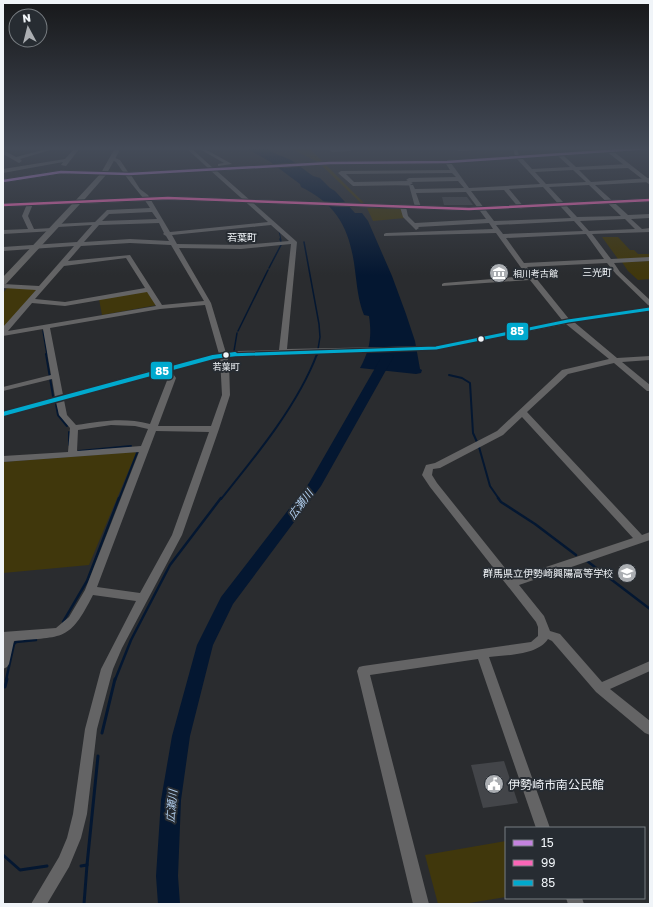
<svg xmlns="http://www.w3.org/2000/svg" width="653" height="907" font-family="'Golos Text','Noto Sans JP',sans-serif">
	<rect width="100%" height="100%" fill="#2a2c2f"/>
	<g fill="#40370c">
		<polygon points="290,148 309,148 364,203 361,203 318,162"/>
		<polygon points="367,208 400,209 402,210 405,218 373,221"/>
		<polygon points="602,237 618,237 630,250 634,250 638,254 650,254 650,258 618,259"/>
		<polygon points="649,261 650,279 638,280 628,271 622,262"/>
		<polygon points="8,287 37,289 3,330 3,293"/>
		<polygon points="146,291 149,292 157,305 102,315 99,299"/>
		<polygon points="134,452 136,453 89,565 3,573 3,462"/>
		<polygon points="506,841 506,897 463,904 438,904 425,855"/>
	</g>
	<path fill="#041731" d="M246 148H267L272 152 291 160 313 176 320 178 330 188 335 191 355 213H362L368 221 392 276 406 314 415 341 420 369 422 370 421 373 416 374 360 368C370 350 372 336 369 316L364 315C358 300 357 285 355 270 350 230 338 205 301 187L300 184 269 161Z"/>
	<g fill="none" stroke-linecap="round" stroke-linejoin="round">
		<polyline stroke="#041731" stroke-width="1" points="279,231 281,240"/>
		<g stroke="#041731" stroke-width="1.5">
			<polyline points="280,239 281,242"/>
			<polyline points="304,242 319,324 320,337 317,355"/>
			<polyline points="269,268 281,245"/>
			<polyline points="43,331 47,355"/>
			<polyline points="238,331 268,270"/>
			<polyline points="234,351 237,333"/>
		</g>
		<g stroke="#041731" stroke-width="2">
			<polyline points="46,354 53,396"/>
			<polyline points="449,375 462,378 470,383 473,433 477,442"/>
			<polyline points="56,404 58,415 67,426"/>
			<polyline points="69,432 69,445"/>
			<polyline points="479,447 490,486 499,499"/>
			<polyline points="79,451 131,446"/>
			<polyline points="119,499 137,453"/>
			<path d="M221 499C255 457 298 405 317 354"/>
		</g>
		<g stroke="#041731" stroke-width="2.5">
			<polyline points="498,498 501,502 535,524 576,555"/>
			<polyline points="587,561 650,609"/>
			<polyline points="63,622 87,581 119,498"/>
			<polyline points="6,680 14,644 16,642 36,640"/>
			<polyline points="115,680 131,640 170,565 221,498"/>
		</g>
		<g stroke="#041731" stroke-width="3">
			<polyline points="5,687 7,679"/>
			<polyline points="102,733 115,679"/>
			<polyline points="3,855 20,870 47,866"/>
			<polyline points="87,865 98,756"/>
			<polyline points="81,866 87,865 84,904"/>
		</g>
		<polygon fill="#041731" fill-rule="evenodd" points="388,353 394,356 321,486 233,604 213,645 190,736 181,800 178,876 180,904 158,904 156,876 161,800 172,736 197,645 221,597 309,483 382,356"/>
	</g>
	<g fill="#434549">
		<polygon points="442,197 467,197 473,205 444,205"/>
		<polygon points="504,761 518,803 483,808 471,765"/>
	</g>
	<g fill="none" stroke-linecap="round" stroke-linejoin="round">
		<g fill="#646465" fill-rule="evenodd">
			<polygon points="17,148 5,151 16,157 50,148 57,148 20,159 22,161 19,163 3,154 3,149"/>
			<polygon points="75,148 80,148 66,166 61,165 63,162 3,173 3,169 65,159"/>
			<path d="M186 148H191L213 168 330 161 447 160 515 156 513 148H517L519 156 609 150 611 151V152L564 156 576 167 628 164 631 166 628 168 579 170 591 182 650 178V182L595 185 628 215 650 214V218L631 219 642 229 650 228V232L592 234 611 259 650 257V261L614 263 620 272 650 300V306L648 305 616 274 607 263 527 267 569 319 650 307V311L574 322 617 358 650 356V360L622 362 650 385V391H647L614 363 568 374 527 412 642 535 650 532V540L519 585 544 616 550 631 560 634 602 682 650 661V671L610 689 650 721V735L645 733 596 692 552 641 548 639C538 655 507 655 489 657L550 828H536L478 659 370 675 429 904H413L357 671 359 667 363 666 531 642 538 636V627L536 622 430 487 422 475 426 465 435 463 497 431 562 370 609 359 566 324 436 350 239 355 227 357 229 363 230 395 219 429 182 535 122 648 113 669 97 729 87 814 81 838 69 867 47 904H31L59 857 67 838 73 814 85 729 101 669 136 601 93 595C69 642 64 636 14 641L9 664 7 667 3 669V632L56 628 69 617 85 590 139 452 3 462V456L68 452 70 428 59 415 56 402 3 417V411L55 397 52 379 3 391V387L51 375 43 329 3 336V327L36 290 3 288V284L39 286 74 246 3 251V247L77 242 92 225 58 227 56 226V224L95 222 107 210 150 208C143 196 133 187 125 175L61 174 3 183V179L61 170 123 172 116 162 110 159 113 157 120 160 128 172 208 168ZM558 156 570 167 532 169 522 158ZM517 159 540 184 469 188 451 163ZM446 164 450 170 341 171 338 173 353 186 410 185 413 183 411 182 458 181 464 188 415 189 413 185H409L415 207 418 209 421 207 416 193 466 192 486 219 415 223 408 216 406 207 403 205 400 207 403 217 416 230 419 228 418 227 489 223 493 229 386 233 384 234V236L496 233 527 276 444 283 442 284V286L530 280 562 320 436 346 287 349 297 242 217 171 330 165ZM573 170 586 182 546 184 535 172ZM211 171 268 222 170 232 148 195 140 189 131 175ZM452 173 456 177 409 178 406 180 408 181 354 182 346 174ZM589 185 621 216 577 217 549 187ZM543 187 571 218 494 221 471 191 504 190 519 208 521 209 524 207 509 189ZM152 212 157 219 102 221 109 214ZM625 219 635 229 589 231 580 221ZM574 221 583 231 503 234 496 225ZM159 223 164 233 163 234 166 236 169 241 130 239 84 242 99 225ZM271 225 289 241 241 245 177 244 172 235ZM586 234 604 259 524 263 506 238ZM130 243 171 245 204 301 162 305 130 255 68 261 81 246ZM291 244 279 350 239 351 226 353 211 303 179 248 241 249ZM126 258 145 288 65 302 35 299 64 266ZM147 292 156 306 8 331 32 303 65 306ZM205 305 219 354 163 367 63 395 50 328 160 309ZM220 358 222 395 211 426H158L176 378 171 371ZM164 373 168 378 150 424C123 417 103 421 76 425L67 415 64 400ZM522 417 633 538 513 578 437 483 432 475 433 469 440 468 503 435ZM111 425 135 426 148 429 141 446 77 451 78 430ZM156 431 209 432 172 535 140 593 97 587Z"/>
			<polygon points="198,148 203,148 232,164 218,166 218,164 224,163"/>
			<polygon points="327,148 332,148 333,149 350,149 352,150 350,151 332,152"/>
			<polygon points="453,148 483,148 484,149 482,150 459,151"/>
			<polygon points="30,202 33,204 28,216 34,229 52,228 55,230 54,231 3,234 3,230 28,229 22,216 27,204"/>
			<polygon points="566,898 582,898 584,904 568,904"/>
		</g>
		<g fill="#656565" fill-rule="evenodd">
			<polygon points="115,148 121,148 106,175 84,200 168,196 469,207 650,198 650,202 469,211 168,200 80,204 6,284 3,284 3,277 72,204 3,207 3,203 76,200 101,173"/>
			<polygon points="602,148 650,148 650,150 614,152 650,180 650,185"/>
		</g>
		<g stroke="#272c32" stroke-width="4.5">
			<polyline id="bus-1" points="3,181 61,172 129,174 330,163 447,162 650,148"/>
		</g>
		<g stroke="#272c32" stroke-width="4.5">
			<polyline id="bus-2" points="3,205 168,198 469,209 650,200"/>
		</g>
		<g stroke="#272c32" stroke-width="5.5">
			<polyline id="bus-3-far1" points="228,355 436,348 568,321 650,309"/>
		</g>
		<g stroke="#272c32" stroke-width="7">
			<polyline id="bus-3" points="3,414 213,357 235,354"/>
		</g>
		<use href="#bus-1" stroke="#c483df" stroke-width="2.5"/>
		<use href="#bus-2" stroke="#fa66b7" stroke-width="2.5"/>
		<use href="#bus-3-far1" stroke="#00a9ce" stroke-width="3"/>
		<use href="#bus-3" stroke="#00a9ce" stroke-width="4"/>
	</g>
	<linearGradient id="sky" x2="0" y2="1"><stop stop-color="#17181a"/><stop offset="0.54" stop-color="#444b58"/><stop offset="1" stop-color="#444b58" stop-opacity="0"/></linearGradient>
	<rect width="653" height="275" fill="url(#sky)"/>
	<defs>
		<g id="museum-disc" transform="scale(1)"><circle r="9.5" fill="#abaeb2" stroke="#272c32"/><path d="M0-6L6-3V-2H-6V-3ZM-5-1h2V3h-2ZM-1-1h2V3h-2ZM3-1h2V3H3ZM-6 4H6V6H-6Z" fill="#fff"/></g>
		<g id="school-disc" transform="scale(1)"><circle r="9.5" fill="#abaeb2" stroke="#272c32"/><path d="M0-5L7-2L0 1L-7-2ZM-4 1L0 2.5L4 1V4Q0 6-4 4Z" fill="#fff"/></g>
		<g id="civic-disc" transform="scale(1)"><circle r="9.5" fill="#abaeb2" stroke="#272c32"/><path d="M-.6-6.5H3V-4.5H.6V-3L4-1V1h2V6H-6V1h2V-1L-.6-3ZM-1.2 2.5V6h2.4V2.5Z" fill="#fff"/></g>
	</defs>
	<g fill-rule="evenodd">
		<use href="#museum-disc" x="499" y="273"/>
		<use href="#school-disc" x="627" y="573"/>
		<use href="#civic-disc" x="494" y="784"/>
	</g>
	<g fill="#f0f4f8" stroke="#272c32" stroke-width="1.5">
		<circle cx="481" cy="339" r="3.5"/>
		<circle cx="226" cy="355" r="3.5"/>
	</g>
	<g text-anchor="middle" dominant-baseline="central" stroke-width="4" stroke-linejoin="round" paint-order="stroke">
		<g font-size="9" fill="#f0f4f8" stroke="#272c32" text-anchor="start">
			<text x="513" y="273">相川考古館</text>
		</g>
		<g font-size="9" fill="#f0f4f8" stroke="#272c32">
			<text x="226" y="366">若葉町</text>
		</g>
		<g font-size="10" fill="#f0f4f8" stroke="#272c32">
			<text x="242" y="237">若葉町</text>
			<text x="597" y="272">三光町</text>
		</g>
		<g font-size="10" fill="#f0f4f8" stroke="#272c32" text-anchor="end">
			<text x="613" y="573">群馬県立伊勢崎興陽高等学校</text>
		</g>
		<g font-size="11" font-style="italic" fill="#b2cfef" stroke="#272c32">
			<text transform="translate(300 504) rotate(-53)">広瀬川</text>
			<text transform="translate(171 806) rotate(-85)">広瀬川</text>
		</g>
		<g font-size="12" fill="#f0f4f8" stroke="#272c32" text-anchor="start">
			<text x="508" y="784">伊勢崎市南公民館</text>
		</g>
	</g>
	<g stroke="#272c32" stroke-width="1.5">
		<rect x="506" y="322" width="23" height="19" rx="4" fill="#00a9ce"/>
		<rect x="150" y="361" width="23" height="19" rx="4" fill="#00a9ce"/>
	</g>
	<g font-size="11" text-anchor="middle" font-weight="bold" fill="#fff">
		<text x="517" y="335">85</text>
		<text x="162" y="375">85</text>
	</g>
	<rect width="653" height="907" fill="none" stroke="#f0f4f8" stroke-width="8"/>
	<rect x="505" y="827" width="140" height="72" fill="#272c32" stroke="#777c81"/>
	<rect x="513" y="840" width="20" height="6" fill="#c483df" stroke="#777c81"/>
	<text x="541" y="847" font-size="12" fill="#f0f4f8">15</text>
	<rect x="513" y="860" width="20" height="6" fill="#fa66b7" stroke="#777c81"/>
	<text x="541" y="867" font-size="12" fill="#f0f4f8">99</text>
	<rect x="513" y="880" width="20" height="6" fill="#00a9ce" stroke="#777c81"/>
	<text x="541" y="887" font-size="12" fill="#f0f4f8">85</text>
	<g transform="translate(28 28) rotate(353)"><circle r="19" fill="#272c32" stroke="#777c81"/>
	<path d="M0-3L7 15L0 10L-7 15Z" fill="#abaeb2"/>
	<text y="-6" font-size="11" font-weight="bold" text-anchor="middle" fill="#f0f4f8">N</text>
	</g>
</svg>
